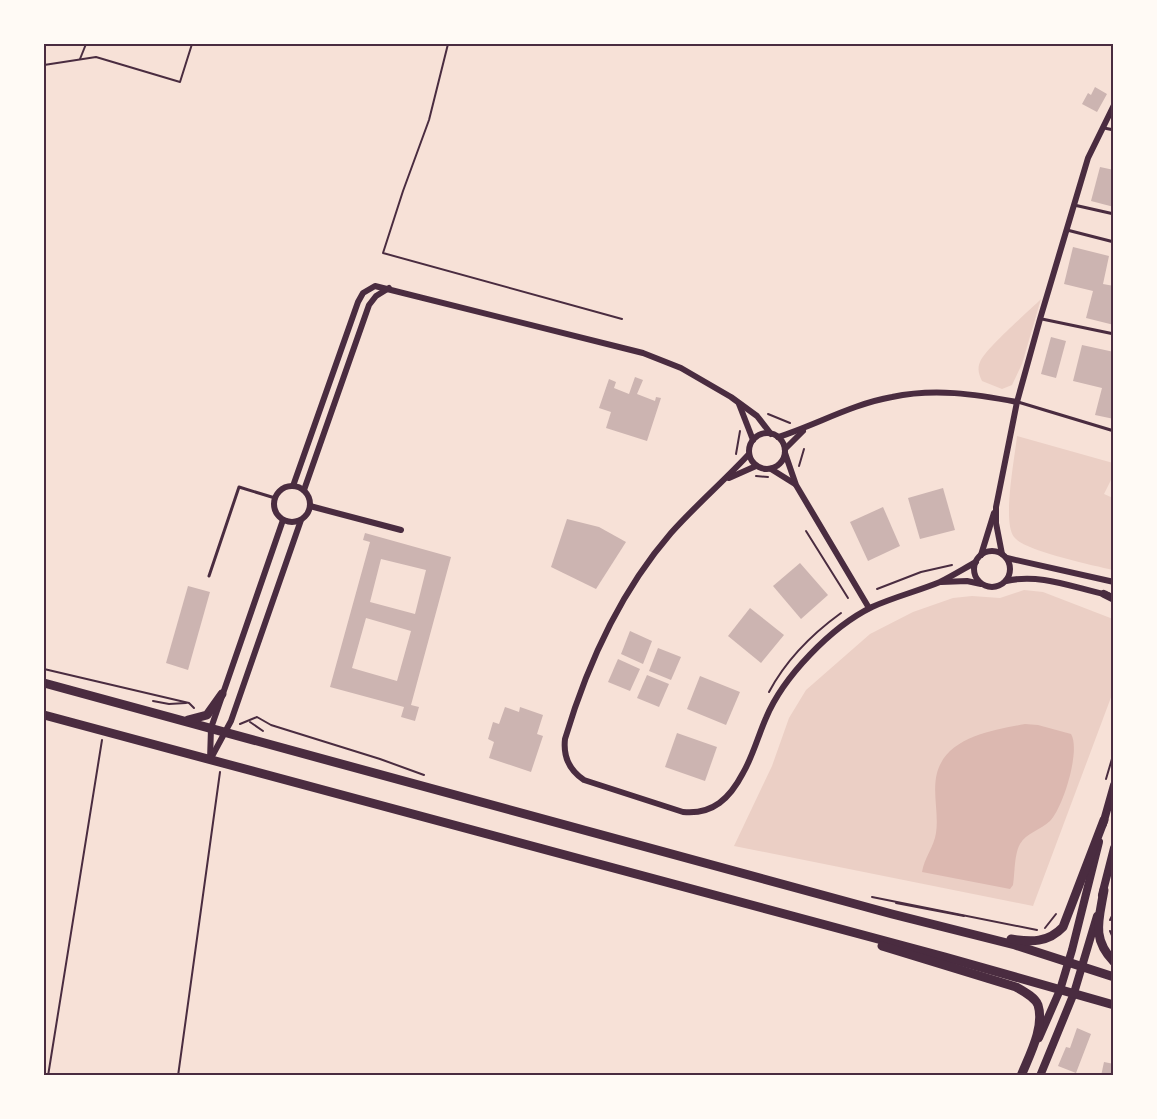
<svg xmlns="http://www.w3.org/2000/svg" width="1157" height="1119" font-family="Rubik,sans-serif">
	<rect width="100%" height="100%" fill="#f7e1d7"/>
	<g fill="#ebcfc5">
		<path d="M1041 299 1022 364 1012 385 1002 389 982 381C979 375 977 369 980 362 987 347 1027 313 1041 299Z"/>
		<path d="M1017 436 1113 463V476L1104 494 1113 498V570C1093 565 1024 551 1014 537 1002 522 1015 457 1017 436Z"/>
		<polygon points="1024,590 1043,592 1113,619 1113,692 1033,906 734,846 772,766 789,718 806,690 870,634 913,612 953,598 972,596 1000,598"/>
	</g>
	<path fill="#dcb8b0" d="M1025 724 1038 725 1071 734C1081 750 1063 808 1050 821 1041 830 1026 833 1020 844 1014 855 1015 872 1013 885L1010 889 922 872C924 858 934 847 936 833 939 814 932 792 937 773 947 736 995 730 1025 724Z"/>
	<g fill="#ccb4b1" fill-rule="evenodd">
		<polygon points="1095,87 1107,94 1097,112 1082,104 1088,93 1091,95"/>
		<polygon points="1100,167 1114,170 1114,207 1091,201"/>
		<polygon points="1073,247 1109,256 1103,284 1114,286 1114,325 1086,318 1093,291 1064,284"/>
		<polygon points="1051,337 1066,341 1056,378 1041,374"/>
		<polygon points="1082,345 1114,352 1114,370 1111,381 1114,381 1114,419 1095,415 1102,388 1073,381"/>
		<polygon points="635,377 643,380 637,394 655,401 656,397 661,398 647,441 606,428 611,412 599,408 609,379 616,382 614,388 629,394"/>
		<polygon points="943,488 955,530 920,539 908,498"/>
		<polygon points="883,507 900,546 868,561 850,522"/>
		<polygon points="567,519 599,527 626,542 596,589 551,567"/>
		<path d="M365 533 451 557 411 705 419 707 415 721 401 717 404 707 330 687 370 542 363 540ZM381 559 426 570 415 614 370 602ZM366 618 411 631 397 681 352 668Z"/>
		<polygon points="800,563 828,595 801,619 773,586"/>
		<polygon points="188,586 210,592 188,670 166,663"/>
		<polygon points="750,608 784,635 761,663 728,636"/>
		<polygon points="630,631 652,641 643,664 621,654"/>
		<polygon points="658,648 681,657 671,680 649,671"/>
		<polygon points="618,659 640,669 630,691 608,682"/>
		<polygon points="647,675 669,684 659,707 637,698"/>
		<polygon points="700,676 740,692 726,725 687,709"/>
		<polygon points="505,707 519,712 520,707 543,715 537,734 543,736 531,772 489,758 494,742 488,739 493,722 499,724"/>
		<polygon points="677,733 717,747 705,781 665,767"/>
		<polygon points="1077,1028 1091,1034 1076,1073 1058,1066 1066,1047 1070,1048"/>
		<polygon points="1104,1062 1114,1064 1114,1076 1101,1076"/>
	</g>
	<g fill="none" stroke-linecap="round" stroke-linejoin="round">
		<g stroke="#4a2c40" stroke-width="2">
			<polyline points="448,44 429,120 403,191 383,253 622,319"/>
			<polyline points="80,59 86,44"/>
			<polyline points="44,65 96,57 180,82 192,44"/>
			<polyline points="768,414 790,423"/>
			<polyline points="736,454 740,431"/>
			<polyline points="799,466 804,449"/>
			<polyline points="756,476 768,477"/>
			<polyline points="806,531 848,598"/>
			<polyline points="877,589 921,572 952,565"/>
			<polyline points="44,669 189,703 194,708"/>
			<path d="M769 692C786 660 812 634 841 613"/>
			<polyline points="153,701 169,704 186,703"/>
			<polyline points="250,722 263,731"/>
			<polyline points="240,724 257,717 271,725 380,759 424,775"/>
			<polyline points="1106,779 1114,752"/>
			<polyline points="872,897 1037,930"/>
			<polyline points="896,903 964,916"/>
			<polyline points="1110,920 1114,912"/>
			<polyline points="1045,928 1056,914"/>
			<polyline points="1110,931 1114,940"/>
			<polyline points="48,1076 102,740"/>
			<polyline points="178,1076 220,772"/>
		</g>
		<g stroke="#4a2c40" stroke-width="3">
			<polyline points="1104,128 1114,130"/>
			<polyline points="1074,205 1114,214"/>
			<polyline points="1067,230 1114,242"/>
			<polyline points="1042,319 1114,334"/>
			<polyline points="1018,402 1114,431"/>
			<polyline points="209,576 239,487 275,498"/>
		</g>
		<g stroke="#4a2c40" stroke-width="6">
			<polyline points="739,404 753,440"/>
			<circle cx="767" cy="451" r="18"/>
			<path d="M778 437C816 425 852 404 892 397 934 388 975 394 1017 402"/>
			<polyline points="785,449 803,431"/>
			<polyline points="785,453 796,485 869,608"/>
			<path d="M749 454C724 481 696 505 671 533 620 592 587 665 565 739 563 757 569 770 584 780L683 812C713 815 730 798 743 773 753 756 758 736 766 718 783 677 831 627 872 607 894 597 918 591 940 582 952 576 965 568 976 562"/>
			<polyline points="771,469 795,484"/>
			<polyline points="729,478 756,466"/>
			<circle cx="292" cy="504" r="18"/>
			<polyline points="293,486 358,302 363,293 375,286 643,353 681,368 731,397 757,416 771,434"/>
			<polyline points="304,490 369,305 376,296 389,288"/>
			<polyline points="310,506 401,530"/>
			<circle cx="992" cy="569" r="18"/>
			<polyline points="1002,554 996,523 996,507 1017,402 1040,319 1088,158 1114,105"/>
			<polyline points="981,555 994,513"/>
			<polyline points="1007,558 1114,582"/>
			<path d="M1006 581C1041 573 1074 588 1108 595"/>
			<polyline points="941,582 967,581 981,584"/>
			<polyline points="210,760 231,721 301,520"/>
			<polyline points="210,760 211,728 283,520"/>
		</g>
		<g stroke="#4a2c40" stroke-width="8">
			<polyline points="1039,1038 1060,990"/>
			<polyline points="1040,1076 1074,993"/>
		</g>
		<g stroke="#4a2c40" stroke-width="8">
			<polyline points="1104,594 1114,599"/>
			<polyline points="1103,824 1114,785"/>
			<polyline points="1102,895 1114,848"/>
			<polyline points="1060,990 1072,950 1099,842"/>
			<polyline points="1074,993 1097,916"/>
		</g>
		<g stroke="#4a2c40" stroke-width="9">
			<polyline points="44,683 892,914 1015,945 1114,977"/>
			<polyline points="44,715 945,957 1114,1005"/>
			<polyline points="188,720 207,715 222,694"/>
			<path d="M1104 890C1099 920 1091 938 1114 962"/>
			<path d="M1011 939C1031 942 1048 943 1063 927L1104 820"/>
			<path d="M882 946 1016 987C1023 991 1035 997 1038 1005 1045 1027 1029 1056 1021 1076"/>
		</g>
	</g>
	<rect width="1157" height="1119" fill="none" stroke="#fffaf5" stroke-width="90"/>
	<rect x="45" y="45" width="1067" height="1029" fill="none" stroke="#4a2c40" stroke-width="2"/>
</svg>
